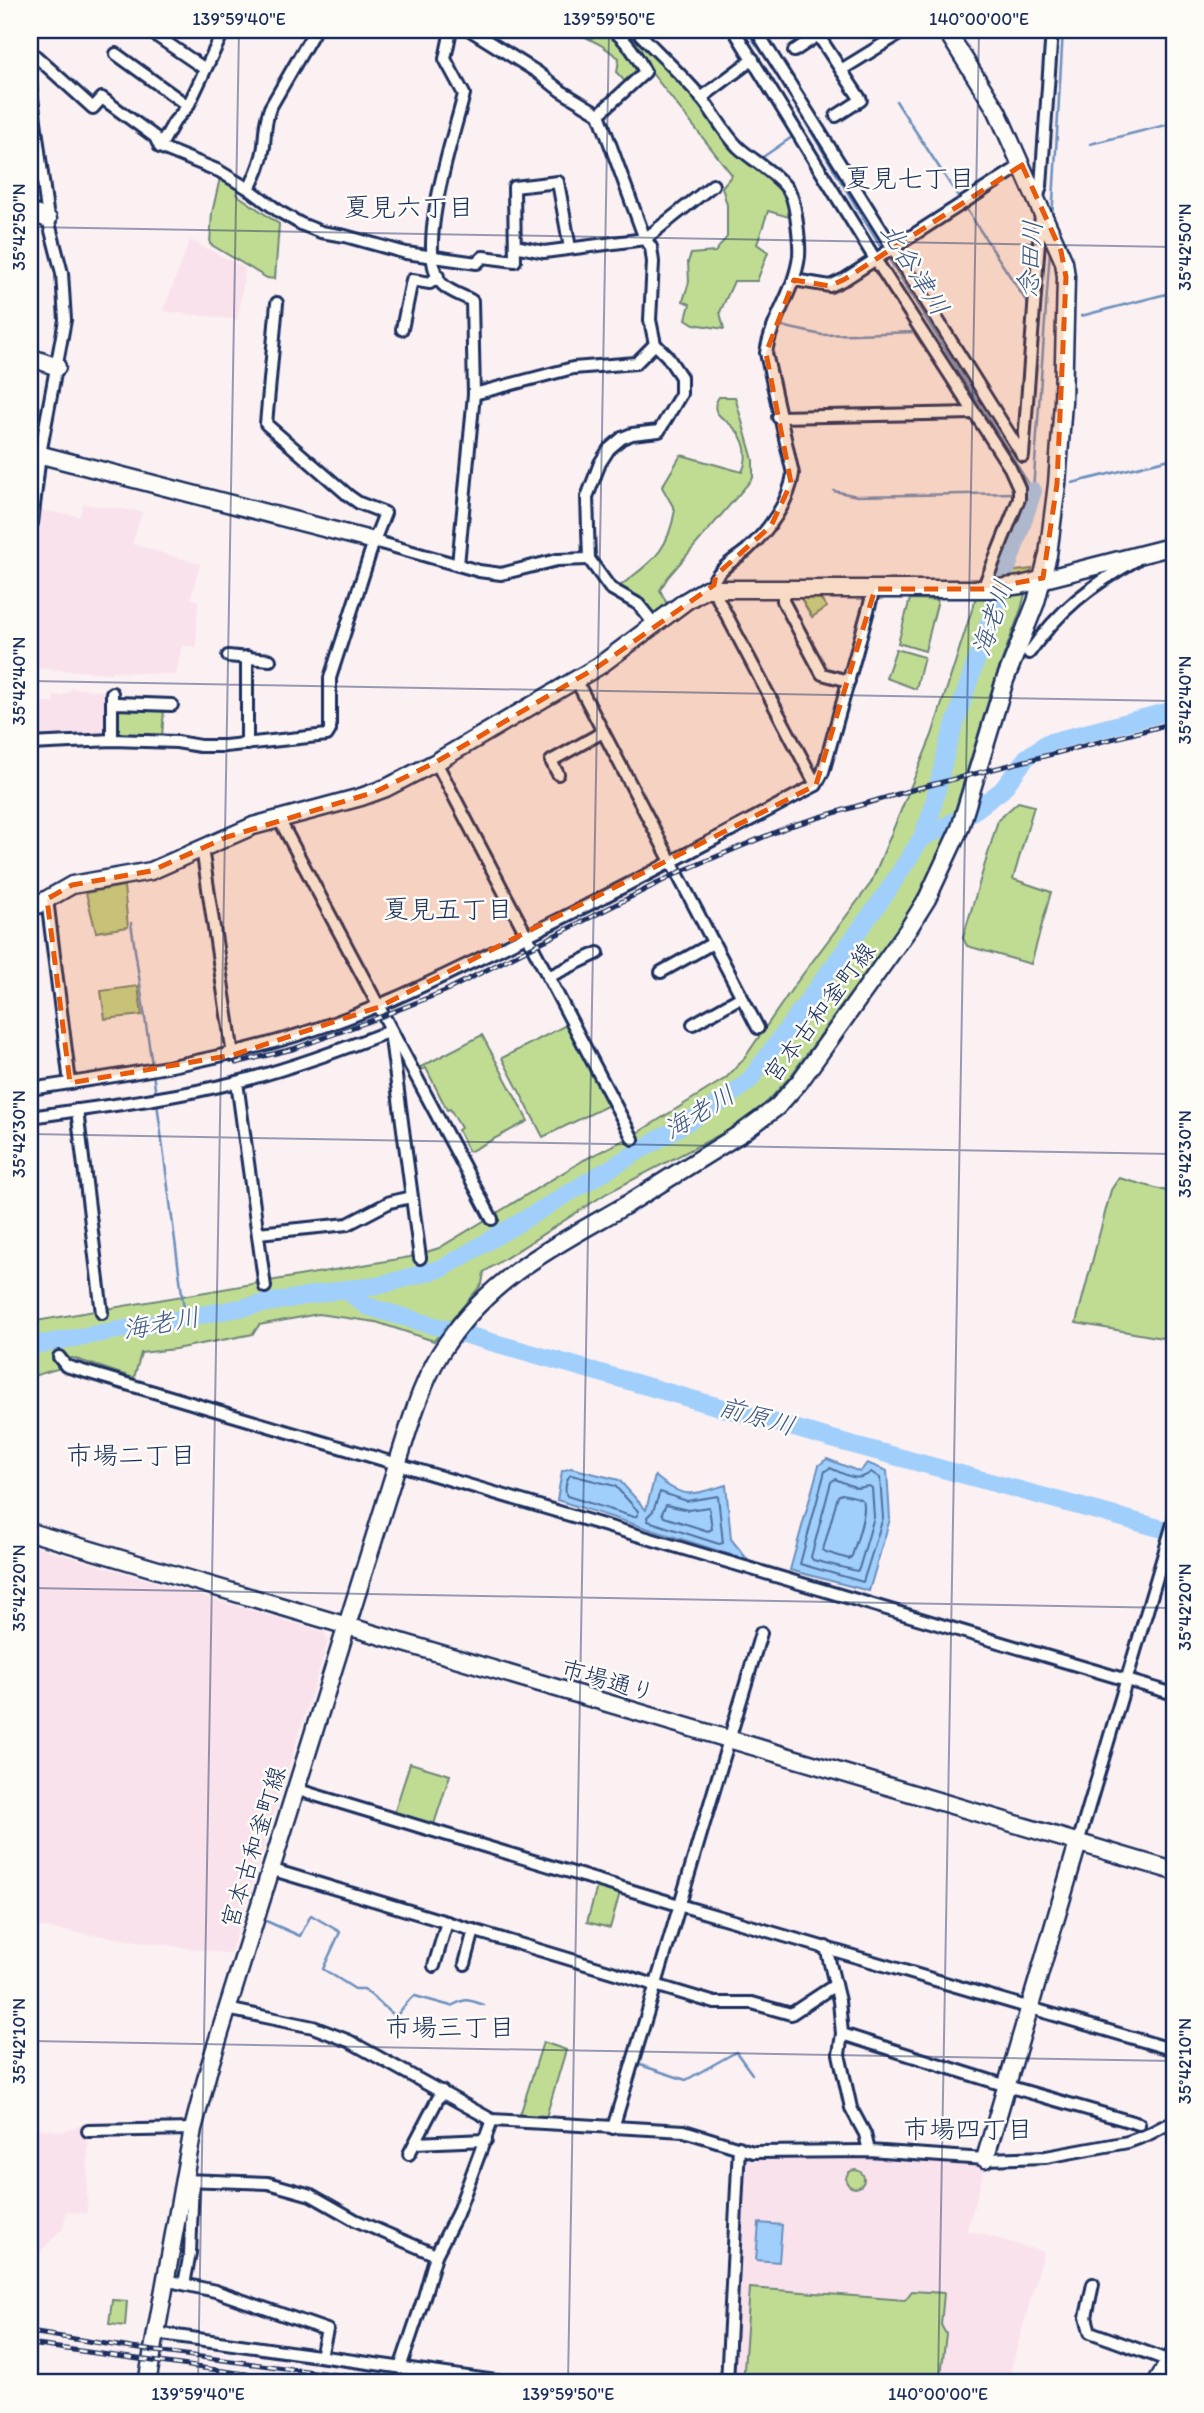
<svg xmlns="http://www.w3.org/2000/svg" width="1204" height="2413" font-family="Itim,'Klee One',sans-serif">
	<rect width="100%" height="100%" fill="#fbf0f2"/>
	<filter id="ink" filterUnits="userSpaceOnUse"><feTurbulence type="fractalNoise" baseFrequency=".0143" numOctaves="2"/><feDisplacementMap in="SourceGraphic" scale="14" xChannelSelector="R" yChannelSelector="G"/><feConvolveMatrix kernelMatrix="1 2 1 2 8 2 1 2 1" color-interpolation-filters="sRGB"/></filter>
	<g filter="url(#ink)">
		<g fill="#f9e2ec">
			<polygon points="190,240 245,268 238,320 163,311"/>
			<polygon points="83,504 142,512 132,544 200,564 191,598 198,601 196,647 182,645 176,675 112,671 110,673 30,668 30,530 36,526 37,510 80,516"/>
			<polygon points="71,688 110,692 108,733 106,736 30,742 34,702 54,702 54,695 61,696 71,691"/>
			<polygon points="30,1545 324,1632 328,1641 230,1954 30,1926"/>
			<polygon points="88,2123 87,2213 67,2212 62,2229 30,2263 30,2127 62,2132"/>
			<polygon points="858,2154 940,2159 986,2164 967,2230 1044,2252 1007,2383 731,2383 744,2159 750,2156"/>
		</g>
		<g fill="#c0dc93" stroke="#6e8678" stroke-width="2">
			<path d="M572 30C581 30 592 28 601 30 612 32 637 60 637 71 638 77 631 81 628 85L617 73 619 58 601 45Z"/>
			<polygon points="618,30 630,30 698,101 735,151 779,189 788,200 789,217 768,211 757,244 768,252 757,281 734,281 720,312 724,329 694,324 686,319 690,304 683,301 689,282 688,262 691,254 715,252 727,237 727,205 722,187 732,175 651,72 641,55"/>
			<polygon points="224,177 240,186 236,194 279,224 275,279 267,278 210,244 212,213 220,178"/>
			<path d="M719 397H735L753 460V478L668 577 660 590 667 604 653 614 639 601 619 587C652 560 667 555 675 510L662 487 681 455 742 472C749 457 746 439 733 427 724 418 708 413 719 397Z"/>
			<polygon points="1032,569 1021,609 995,679 942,853 923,891 900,926 789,1078 760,1110 727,1131 607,1193 484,1272 482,1284 434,1341 376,1322 318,1314 259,1325 253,1334 175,1349 141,1353 134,1378 73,1358 59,1359 64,1367 30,1377 30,1322 410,1257 439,1248 584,1160 634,1135 726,1078 743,1060 794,986 871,883 932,735 983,575"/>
			<polygon points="819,597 827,607 812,617 800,597"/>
			<polygon points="910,599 938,600 925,651 898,643"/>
			<polygon points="896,649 924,657 916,689 886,678"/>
			<polygon points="120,706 164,708 162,738 117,736 114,709"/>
			<polygon points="1018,802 1034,806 1013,879 1051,892 1031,964 967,946 963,938 998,820"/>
			<polygon points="124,886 128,927 96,932 86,893"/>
			<polygon points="138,986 142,1015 105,1019 101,991"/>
			<polygon points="568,1024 609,1105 543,1137 502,1058"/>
			<polygon points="482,1035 528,1121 469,1152 458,1130 461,1128 450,1109 447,1110 426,1068 416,1072 415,1070"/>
			<polygon points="1119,1178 1174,1193 1174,1340 1076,1323 1111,1190"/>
			<polygon points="410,1763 450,1775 433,1827 394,1814"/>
			<polygon points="598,1883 621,1889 610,1928 587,1922"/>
			<polygon points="543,2042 566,2050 546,2117 520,2115"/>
			<circle cx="855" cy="2179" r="9"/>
			<polygon points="750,2288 905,2300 912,2291 944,2293 941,2325 946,2334 940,2383 743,2383"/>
			<polygon points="112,2300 127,2301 125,2326 109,2324"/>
		</g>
		<g fill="#a0cffc" stroke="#6b8fbd" stroke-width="2">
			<polygon points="827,1459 860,1472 867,1463 887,1471 890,1519 869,1591 790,1570 819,1465"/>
			<path d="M571 1468 619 1480 646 1510 655 1476C684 1500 691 1495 726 1485L731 1539 748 1560 557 1500 562 1471Z"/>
			<polygon points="759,2223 782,2225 779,2262 756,2260"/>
		</g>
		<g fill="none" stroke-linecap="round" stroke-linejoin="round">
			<g stroke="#506f9d" stroke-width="2">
				<path d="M830 1468C845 1474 857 1484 871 1472L880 1478 883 1518 863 1582 800 1564 825 1471Z"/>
				<path d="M571 1475 615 1486 638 1511V1515L634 1517 567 1496C564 1491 566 1478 571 1475Z"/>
				<polygon points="835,1479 857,1488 869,1486 872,1488 874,1517 859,1569 857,1571 813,1560 811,1557 831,1482"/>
				<polygon points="660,1492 687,1501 718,1496 723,1543 719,1544 648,1521 647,1517 653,1511"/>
				<path d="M842 1494C847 1495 860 1497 863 1501 868 1511 855 1545 852 1556L849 1559 826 1552 823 1550 838 1496Z"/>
				<polygon points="666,1505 688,1510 709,1507 712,1529 708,1531 664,1517 662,1513"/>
			</g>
			<g stroke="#6b8fbd" stroke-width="2.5">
				<polyline points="726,30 744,56"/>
				<polyline points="746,30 772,67 883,251"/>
				<polyline points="649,34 656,30"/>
				<polyline points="896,101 961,201"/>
				<polyline points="1090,144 1174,123"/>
				<polyline points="760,159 795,135"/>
				<polyline points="965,207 1030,307"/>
				<polyline points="1052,219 1063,30"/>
				<polyline points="887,256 1033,491"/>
				<polyline points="1081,316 1174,292"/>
				<polyline points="781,326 822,335 917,332"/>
				<polyline points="1072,483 1174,458"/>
				<polyline points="834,491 857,496 1016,493"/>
				<polyline points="1033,491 1050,250"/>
				<polyline points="1023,493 1032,493"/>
				<polyline points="131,923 152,1065"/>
				<polyline points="153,1072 156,1097"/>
				<polyline points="157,1103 185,1317"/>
				<path d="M266 1921 300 1936 311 1915 340 1932 323 1969 355 1989H364L394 2015H397L411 1998 415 1996 451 2006C467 1998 466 1999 484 2005"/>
				<polyline points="637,2064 686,2080 736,2052 752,2074"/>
			</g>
			<g stroke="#a0cffc" stroke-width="18">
				<polyline points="921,839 975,810 1002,790 1027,757 1047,743 1174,710"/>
				<polyline points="345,1289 366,1306 400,1316 843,1442 1174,1532"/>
				<polyline points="30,1346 345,1289 377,1286 443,1268 726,1099 749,1081 887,892 921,839 931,814 948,744 1033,491"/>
			</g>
			<g stroke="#1b2f5e" stroke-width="16">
				<g id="street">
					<polyline points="148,30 205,69"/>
					<path d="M451 30 445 59 464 94C455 133 412 255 443 285 450 292 464 296 472 301L474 394 458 565"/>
					<polyline points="470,30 537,72 561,91 599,114 645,239 651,247 653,262 650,320 655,344 667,356 681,377 681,394 659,431 632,434 622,438 609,449 600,463 587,497 589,559 610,588 638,604 655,625"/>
					<path d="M636 30C657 52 679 72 699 95 713 111 723 132 738 147 753 161 781 176 790 193 796 203 800 244 799 256 795 291 771 319 766 353L793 474C789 503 768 531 747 550 736 559 721 567 714 580L716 595 816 785"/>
					<polyline points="734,30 875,259 1010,468 1019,488 1019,499 986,581"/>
					<polyline points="756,30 1023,456 1041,214"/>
					<polyline points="30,51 93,108 102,98 155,137 160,147 219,171 249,189 280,212 301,224 321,232 345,236 406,253 477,263 483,257 515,261 514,187 558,182 570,248"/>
					<polyline points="794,51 818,35 861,100 836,116"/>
					<polyline points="116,54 188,106"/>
					<polyline points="841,70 906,30"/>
					<polyline points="30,83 48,219 62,273 65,320 40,454 32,523 30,525"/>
					<polyline points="701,98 753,59"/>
					<path d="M599 114 645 72C637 55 628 42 613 30"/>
					<polyline points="160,147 174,122 188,106 224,30"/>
					<path d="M249 189C256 175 262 162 264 146 265 132 265 121 270 108L315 30"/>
					<polyline points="1037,199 1041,186 1052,30"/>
					<polyline points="515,246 544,252 645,239 713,185"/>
					<polyline points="794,280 830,286 845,279 1022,165"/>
					<polyline points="402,329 412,280 430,283 438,276"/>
					<polyline points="474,394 573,368 636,363 655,344"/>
					<polyline points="778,417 975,413"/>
					<polyline points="374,541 479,571 501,574 557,560 589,559"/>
					<polyline points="783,589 783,601 822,674 849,681"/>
					<path d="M1029 653C1059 610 1090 586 1136 560"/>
					<polyline points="228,656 270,660"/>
					<polyline points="247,657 247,744"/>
					<polyline points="575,678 758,1028"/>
					<polyline points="112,705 117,703 172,705"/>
					<polyline points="112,740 112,693"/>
					<polyline points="30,744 112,740 177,742 200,746 225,746 327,735 330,730 330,678 374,541 385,513 359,503 349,496 266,424 277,303"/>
					<polyline points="436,762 633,1139"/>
					<polyline points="558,774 551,761 603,732"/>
					<polyline points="279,819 492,1219"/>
					<polyline points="202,848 233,1055"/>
					<polyline points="47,899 70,1083"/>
					<polyline points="661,972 713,943"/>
					<polyline points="548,977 598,953"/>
					<polyline points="693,1024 741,997"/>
					<polyline points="237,1082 265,1287"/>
					<path d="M30 1089C125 1075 219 1061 310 1031 370 1012 425 985 481 958 594 904 705 844 816 785L823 772 874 589"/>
					<polyline points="77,1110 102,1313"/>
					<path d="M30 1117C99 1107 169 1099 237 1082 289 1069 340 1050 390 1031L420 1258"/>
					<polyline points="258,1233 348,1224 390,1202 411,1197"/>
					<polyline points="59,1357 66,1366 1174,1694"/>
					<polyline points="295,1789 679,1905 1174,2050"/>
					<polyline points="1078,1843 1174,1520"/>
					<polyline points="270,1869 715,2003 752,2003 791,2014 835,1985"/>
					<polyline points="826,1947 839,2001 842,2034 839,2054 851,2108 865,2134 869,2151"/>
					<polyline points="465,1964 474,1930"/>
					<polyline points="434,1966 447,1922"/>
					<polyline points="227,2009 313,2027 349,2041 492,2120 684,2131 753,2152 869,2151 985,2159 1046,2157 1128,2142 1147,2135 1174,2121"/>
					<polyline points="842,2034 1007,2086 1139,2124"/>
					<polyline points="613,2128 761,1633"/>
					<polyline points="88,2131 193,2129"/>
					<polyline points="415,2143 486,2140"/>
					<polyline points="409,2154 442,2091"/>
					<polyline points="183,2180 268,2183 311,2195 355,2220 436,2255"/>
					<polyline points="165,2280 215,2291 327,2330 321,2356"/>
					<polyline points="184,2284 190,2253 193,2181"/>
					<polyline points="1093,2284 1086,2317 1090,2332 1170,2361"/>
					<polyline points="155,2333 510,2383"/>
					<polyline points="400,2368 424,2297 436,2255 457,2214 492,2120"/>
					<polyline points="727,2383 739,2147"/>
				</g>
			</g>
			<g stroke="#1b2f5e" stroke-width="21">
				<g id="secondary">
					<polyline points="30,212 48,219"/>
					<polyline points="30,357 57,367"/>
					<polyline points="30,452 374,541"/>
					<polyline points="30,909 72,885 151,871 253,826 361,797 386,788 436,762 599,666 686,601 706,589 991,589 1021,585 1174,546"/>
					<polyline points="30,1532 1174,1871"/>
					<polyline points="985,2159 1078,1843"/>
					<path d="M147 2383 193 2129 209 2068 397 1465C410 1425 422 1378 447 1343 493 1275 557 1245 626 1205 665 1181 704 1156 743 1132L777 1107 800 1081 907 931 927 899 960 828 1005 680 1036 602 1048 555 1057 484 1063 402 1066 277 1064 262 997 111 946 30"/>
					<polyline points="1156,2383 1174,2354"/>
				</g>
			</g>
			<use href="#street" stroke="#fdfcf7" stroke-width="10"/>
			<use href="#secondary" stroke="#fdfcf7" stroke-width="16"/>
			<g stroke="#1b2f5e" stroke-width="5">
				<g id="rail">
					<polyline points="236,1063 293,1049 370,1021 445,991 682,871 790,826 915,789 1174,723"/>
					<polyline points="30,2332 132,2348 398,2383"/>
					<polyline points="30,2344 311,2383"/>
				</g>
			</g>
			<use href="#rail" stroke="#fdfcf7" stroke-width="2.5" stroke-dasharray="8" stroke-linecap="butt"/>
		</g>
	</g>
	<path fill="#e8590c" fill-opacity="0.2" stroke="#e8590c" stroke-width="5" stroke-dasharray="14 9" stroke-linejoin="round" d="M1022 165 1061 251 1066 277 1057 484 1043 578 983 589H875L816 785 379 1007 233 1055 70 1083 47 899 72 885 151 871 227 837 375 792 436 762 599 666 714 585 716 575 771 526 791 483 766 353 794 280 830 286 845 279Z"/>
	<path fill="none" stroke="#1b2f5e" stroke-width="2" stroke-opacity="0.45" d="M30 227 1174 247M30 681 1174 701M30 1134 1174 1154M30 1588 1174 1608M30 2041 1174 2061M198 2383 239 30M568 2383 609 30M938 2383 979 30"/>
	<g text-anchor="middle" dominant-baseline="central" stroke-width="5" stroke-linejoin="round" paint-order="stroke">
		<g font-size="24" fill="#1b2f5e" stroke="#fdfcf7">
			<text transform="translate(819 1012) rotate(-53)">宮本古和釜町線</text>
			<text transform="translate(608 1680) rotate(16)">市場通り</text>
			<text transform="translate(253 1847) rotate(-73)">宮本古和釜町線</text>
		</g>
		<g font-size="26" fill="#1b2f5e" stroke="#fdfcf7">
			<text x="910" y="178">夏見七丁目</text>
			<text x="409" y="207">夏見六丁目</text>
			<text x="448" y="909">夏見五丁目</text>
			<text x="131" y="1455">市場二丁目</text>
			<text x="450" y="2027">市場三丁目</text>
			<text x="968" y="2129">市場四丁目</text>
		</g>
		<g font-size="26" font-style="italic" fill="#3c5786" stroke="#fdfcf7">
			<text transform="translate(1030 259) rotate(-86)">念田川</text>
			<text transform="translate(915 269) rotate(58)">北谷津川</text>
			<text transform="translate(992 618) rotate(-72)">海老川</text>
			<text transform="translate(699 1112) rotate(-31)">海老川</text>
			<text transform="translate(161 1323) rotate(-10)">海老川</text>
			<text transform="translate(757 1416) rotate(16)">前原川</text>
		</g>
	</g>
	<rect width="1204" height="2413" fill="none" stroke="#fdfcf7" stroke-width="77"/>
	<rect x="38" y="38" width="1128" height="2336" fill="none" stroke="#1b2f5e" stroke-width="2.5"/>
	<g font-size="18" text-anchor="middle" fill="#1b2f5e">
		<text x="239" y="25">139°59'40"E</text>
		<text x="609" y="25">139°59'50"E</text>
		<text x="979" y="25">140°00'00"E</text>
		<text transform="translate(19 227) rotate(-90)" y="6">35°42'50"N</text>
		<text transform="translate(1185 247) rotate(-90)" y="6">35°42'50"N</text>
		<text transform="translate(19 681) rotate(-90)" y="6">35°42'40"N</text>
		<text transform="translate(1185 700) rotate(-90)" y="6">35°42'40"N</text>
		<text transform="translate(19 1134) rotate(-90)" y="6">35°42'30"N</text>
		<text transform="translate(1185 1154) rotate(-90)" y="6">35°42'30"N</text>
		<text transform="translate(19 1588) rotate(-90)" y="6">35°42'20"N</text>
		<text transform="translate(1185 1607) rotate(-90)" y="6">35°42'20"N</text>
		<text transform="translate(19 2041) rotate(-90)" y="6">35°42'10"N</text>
		<text transform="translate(1185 2061) rotate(-90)" y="6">35°42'10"N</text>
		<text x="198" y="2400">139°59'40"E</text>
		<text x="568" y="2400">139°59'50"E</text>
		<text x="938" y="2400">140°00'00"E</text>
	</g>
</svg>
